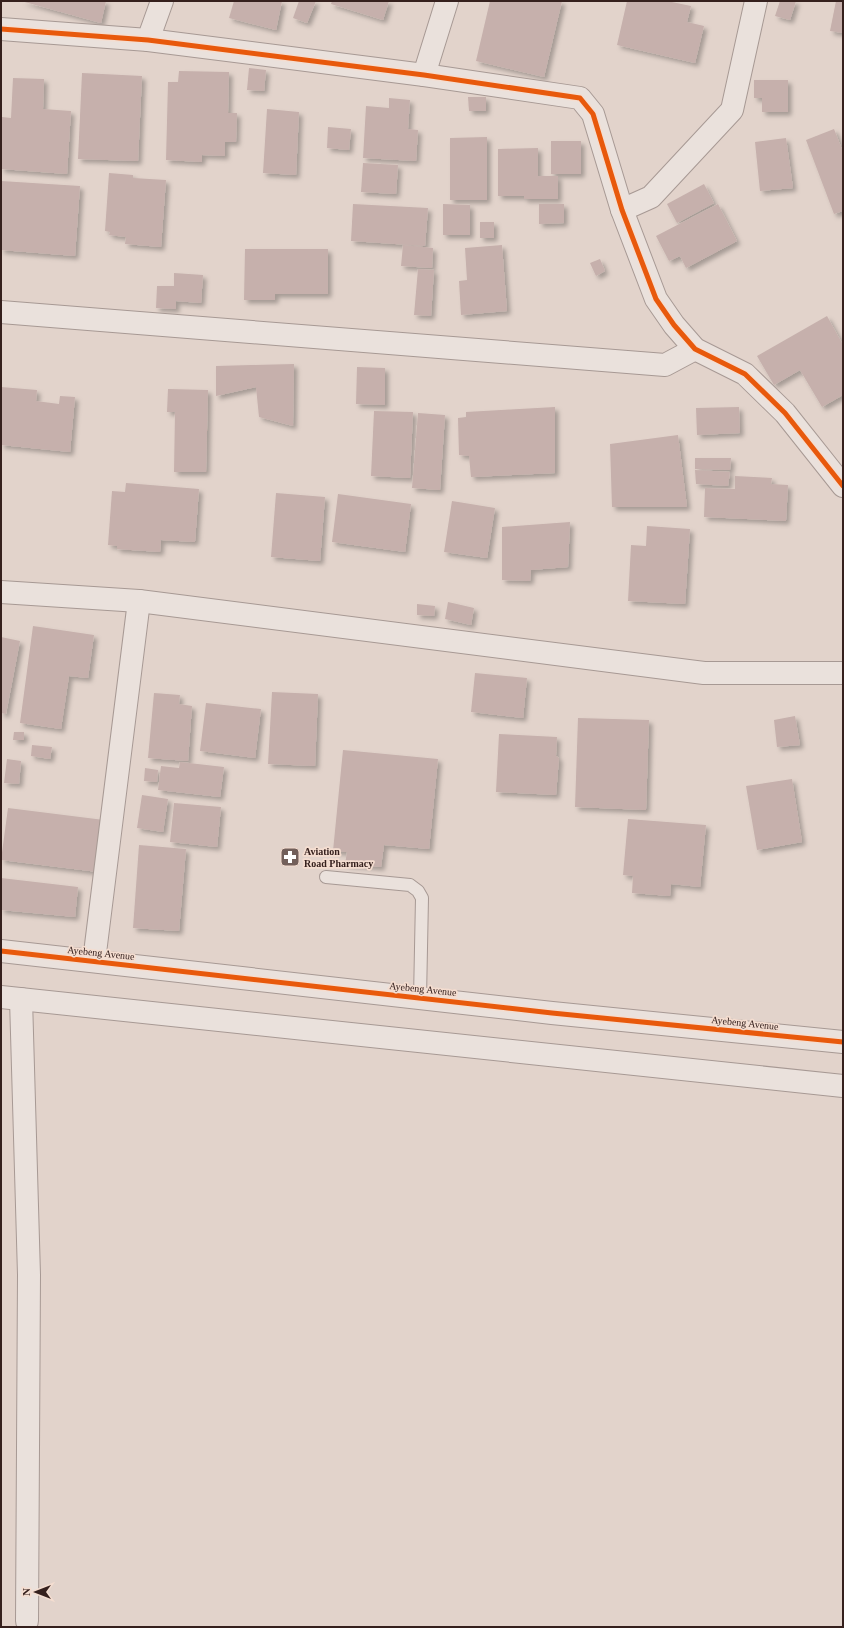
<svg xmlns="http://www.w3.org/2000/svg" width="844" height="1628" font-family="'Times New Roman',serif">
	<defs>
		<filter id="shadow"><feDropShadow dx="3.5" dy="3.5" stdDeviation="2" flood-color="#0004"/></filter>
	</defs>
	<rect width="100%" height="100%" fill="#e2d3cb"/>
	<g fill="#c6b0ac" filter="url(#shadow)">
		<polygon points="21,1 106,1 101,23"/>
		<polygon points="234,1 282,1 276,30 229,18"/>
		<polygon points="299,1 316,1 307,23 293,18"/>
		<polygon points="332,1 389,1 383,20 331,4"/>
		<polygon points="490,1 562,1 544,77 476,61"/>
		<polygon points="627,1 667,1 691,6 687,22 704,26 695,63 617,45"/>
		<polygon points="780,1 796,1 790,20 775,16"/>
		<polygon points="836,1 843,1 843,33 830,31"/>
		<polygon points="249,68 266,70 264,91 247,90"/>
		<polygon points="179,71 229,72 228,113 237,113 236,142 225,142 225,156 202,155 202,162 166,160 168,82 178,82"/>
		<polygon points="82,73 142,76 138,161 78,159"/>
		<polygon points="13,78 44,79 43,109 71,111 67,174 1,169 2,117 11,118"/>
		<polygon points="754,80 788,80 788,112 762,112 762,98 754,98"/>
		<polygon points="468,97 486,97 486,111 469,111"/>
		<polygon points="389,98 410,100 408,129 418,130 416,161 363,158 366,106 389,108"/>
		<polygon points="267,109 299,112 296,175 263,173"/>
		<polygon points="328,127 351,129 349,150 327,148"/>
		<polygon points="834,129 843,152 843,211 834,214 806,140"/>
		<polygon points="487,137 487,200 450,200 450,138"/>
		<polygon points="786,138 793,188 760,191 755,142"/>
		<rect x="551" y="141" width="30" height="33"/>
		<polygon points="538,148 538,176 558,176 558,199 524,199 524,196 498,196 498,149"/>
		<polygon points="363,163 398,165 396,194 361,192"/>
		<polygon points="109,173 133,175 133,178 166,180 161,247 125,244 126,237 109,235 110,232 105,231"/>
		<polygon points="1,181 80,186 75,256 1,250"/>
		<polygon points="704,184 714,203 677,223 667,204"/>
		<polygon points="353,204 428,208 425,246 351,241"/>
		<polygon points="443,204 470,205 470,235 443,235"/>
		<polygon points="539,204 564,204 564,223 539,224"/>
		<polygon points="718,204 737,241 686,268 680,256 669,261 656,236"/>
		<rect x="480" y="222" width="14" height="16"/>
		<polygon points="403,245 433,248 432,268 401,266"/>
		<polygon points="502,245 507,311 461,315 459,281 467,280 465,248"/>
		<polygon points="245,249 328,249 328,294 275,294 275,300 244,300"/>
		<polygon points="600,259 605,271 596,276 590,263"/>
		<polygon points="418,269 434,270 431,316 414,315"/>
		<polygon points="174,273 203,275 201,303 176,301 176,309 156,308 157,286 174,286"/>
		<polygon points="827,316 843,345 843,395 822,407 800,370 774,385 757,356"/>
		<polygon points="294,364 293,426 259,417 256,387 216,396 216,366"/>
		<polygon points="357,367 385,368 385,405 356,404"/>
		<polygon points="1,387 37,390 36,401 59,404 60,396 75,397 70,452 1,445"/>
		<polygon points="168,389 208,390 206,472 174,472 175,412 167,412"/>
		<polygon points="555,407 555,473 471,477 469,456 459,455 458,418 466,417 466,412"/>
		<polygon points="739,407 740,433 697,435 696,408"/>
		<polygon points="374,411 413,412 410,478 371,476"/>
		<polygon points="418,413 445,415 440,490 412,488"/>
		<polygon points="678,435 687,507 612,507 610,444"/>
		<polygon points="695,458 731,458 730,470 695,469"/>
		<polygon points="695,470 730,472 728,486 696,484"/>
		<polygon points="735,476 772,478 771,484 788,485 786,521 704,517 705,488 735,489"/>
		<polygon points="126,483 199,489 195,542 161,540 160,552 117,549 117,546 108,545 112,491 125,492"/>
		<polygon points="276,493 325,497 320,561 271,557"/>
		<polygon points="338,494 411,504 405,552 332,542"/>
		<polygon points="452,501 495,508 487,558 444,552"/>
		<polygon points="570,522 568,567 531,570 530,581 502,580 502,527"/>
		<polygon points="647,526 690,529 685,604 628,601 631,545 646,546"/>
		<polygon points="448,602 474,608 471,625 445,619"/>
		<polygon points="417,604 435,606 434,616 417,615"/>
		<polygon points="33,626 94,635 88,678 69,676 61,729 20,723"/>
		<polygon points="1,637 20,641 6,714 1,713"/>
		<polygon points="475,673 527,678 523,718 471,712"/>
		<polygon points="272,692 318,694 315,766 268,764"/>
		<polygon points="154,693 180,695 179,704 192,706 188,761 148,758"/>
		<polygon points="206,703 261,709 255,758 200,751"/>
		<polygon points="795,716 800,745 777,747 774,720"/>
		<polygon points="578,718 649,720 646,810 575,807"/>
		<polygon points="14,732 24,732 24,740 13,740"/>
		<polygon points="499,734 557,737 556,756 559,758 556,795 496,792"/>
		<polygon points="32,745 52,747 50,759 31,756"/>
		<polygon points="343,750 438,759 429,849 384,845 381,867 345,864 347,852 333,851"/>
		<polygon points="7,759 21,761 19,784 4,783"/>
		<polygon points="180,762 224,767 220,797 158,790 161,766 179,768"/>
		<polygon points="145,768 158,770 157,782 144,781"/>
		<polygon points="792,779 802,842 757,850 746,786"/>
		<polygon points="142,795 168,799 163,832 137,828"/>
		<polygon points="174,803 221,807 217,847 170,842"/>
		<polygon points="8,808 104,820 98,872 1,860"/>
		<polygon points="628,819 706,825 700,887 671,884 670,896 632,893 633,876 623,875"/>
		<polygon points="139,845 186,849 179,931 133,928"/>
		<polygon points="1,878 78,887 75,917 1,910"/>
	</g>
	<g fill="none" stroke-linecap="round" stroke-linejoin="round">
		<g stroke="#a79994" stroke-width="14">
			<polyline id="service" points="326,877 410,885 418,891 422,898 420,998"/>
		</g>
		<g stroke="#a79994" stroke-width="24">
			<g id="minor">
				<polyline points="1,29 148,40 424,75 580,98 593,114 622,210 656,299 674,325 695,349 745,374 785,413 843,486"/>
				<polyline points="148,40 162,1"/>
				<polyline points="424,75 447,1"/>
				<polyline points="622,210 651,197 732,110 756,1"/>
				<polyline points="1,312 665,365 695,349"/>
				<polyline points="1,592 139,601 704,673 843,673"/>
				<polyline points="94,961 139,601"/>
				<polyline points="21,999 29,1275 27,1621"/>
			</g>
		</g>
		<g stroke="#a79994" stroke-width="24">
			<g id="tertiary">
				<polyline points="1,951 552,1013 843,1042"/>
				<polyline points="1,997 843,1086"/>
			</g>
		</g>
		<use href="#service" stroke="#eae1dc" stroke-width="12"/>
		<use href="#minor" stroke="#eae1dc" stroke-width="22"/>
		<use href="#tertiary" stroke="#eae1dc" stroke-width="22"/>
		<g stroke="#f4ddd0" stroke-width="8">
			<g id="cycleway">
				<polyline points="1,29 148,40 424,75 580,98 593,114 622,210 656,299 674,325 695,349 745,374 785,413 843,486"/>
				<polyline points="1,951 552,1013 843,1042"/>
			</g>
		</g>
		<use href="#cycleway" stroke="#e8590c" stroke-width="5"/>
	</g>
	<defs>
		<g id="pharmacy-square" transform="scale(1)"><rect x="-9" y="-9" width="18" height="18" rx="4" fill="#725f5a" stroke="#f4ddd0"/><path d="M-2-6h4v4h4v4h-4v4h-4v-4h-4v-4h4Z" fill="#fff"/></g>
	</defs>
	<g fill-rule="evenodd">
		<use href="#pharmacy-square" x="290" y="857"/>
	</g>
	<g text-anchor="middle" dominant-baseline="central" stroke-width="3.5" stroke-linejoin="round" paint-order="stroke">
		<g font-size="10" font-weight="bold" fill="#35201d" stroke="#f4ddd0" text-anchor="start">
			<text x="304" y="851">Aviation<tspan x="304" dy="12">Road Pharmacy</tspan></text>
		</g>
		<g font-size="10" fill="#35201d" stroke="#f4ddd0">
			<text transform="translate(101 953) rotate(6)">Ayebeng Avenue</text>
			<text transform="translate(423 989) rotate(6)">Ayebeng Avenue</text>
			<text transform="translate(745 1023) rotate(6)">Ayebeng Avenue</text>
		</g>
	</g>
	<rect width="844" height="1628" fill="none" stroke="#35201d" stroke-width="4"/>
	<g transform="translate(36 1592) rotate(270)" stroke="#f4ddd0" stroke-width="3" paint-order="stroke">
	<path d="M0-3L7 15L0 10L-7 15Z" fill="#35201d"/>
	<text y="-6" font-size="11" font-weight="bold" text-anchor="middle" fill="#35201d">N</text>
	</g>
</svg>
